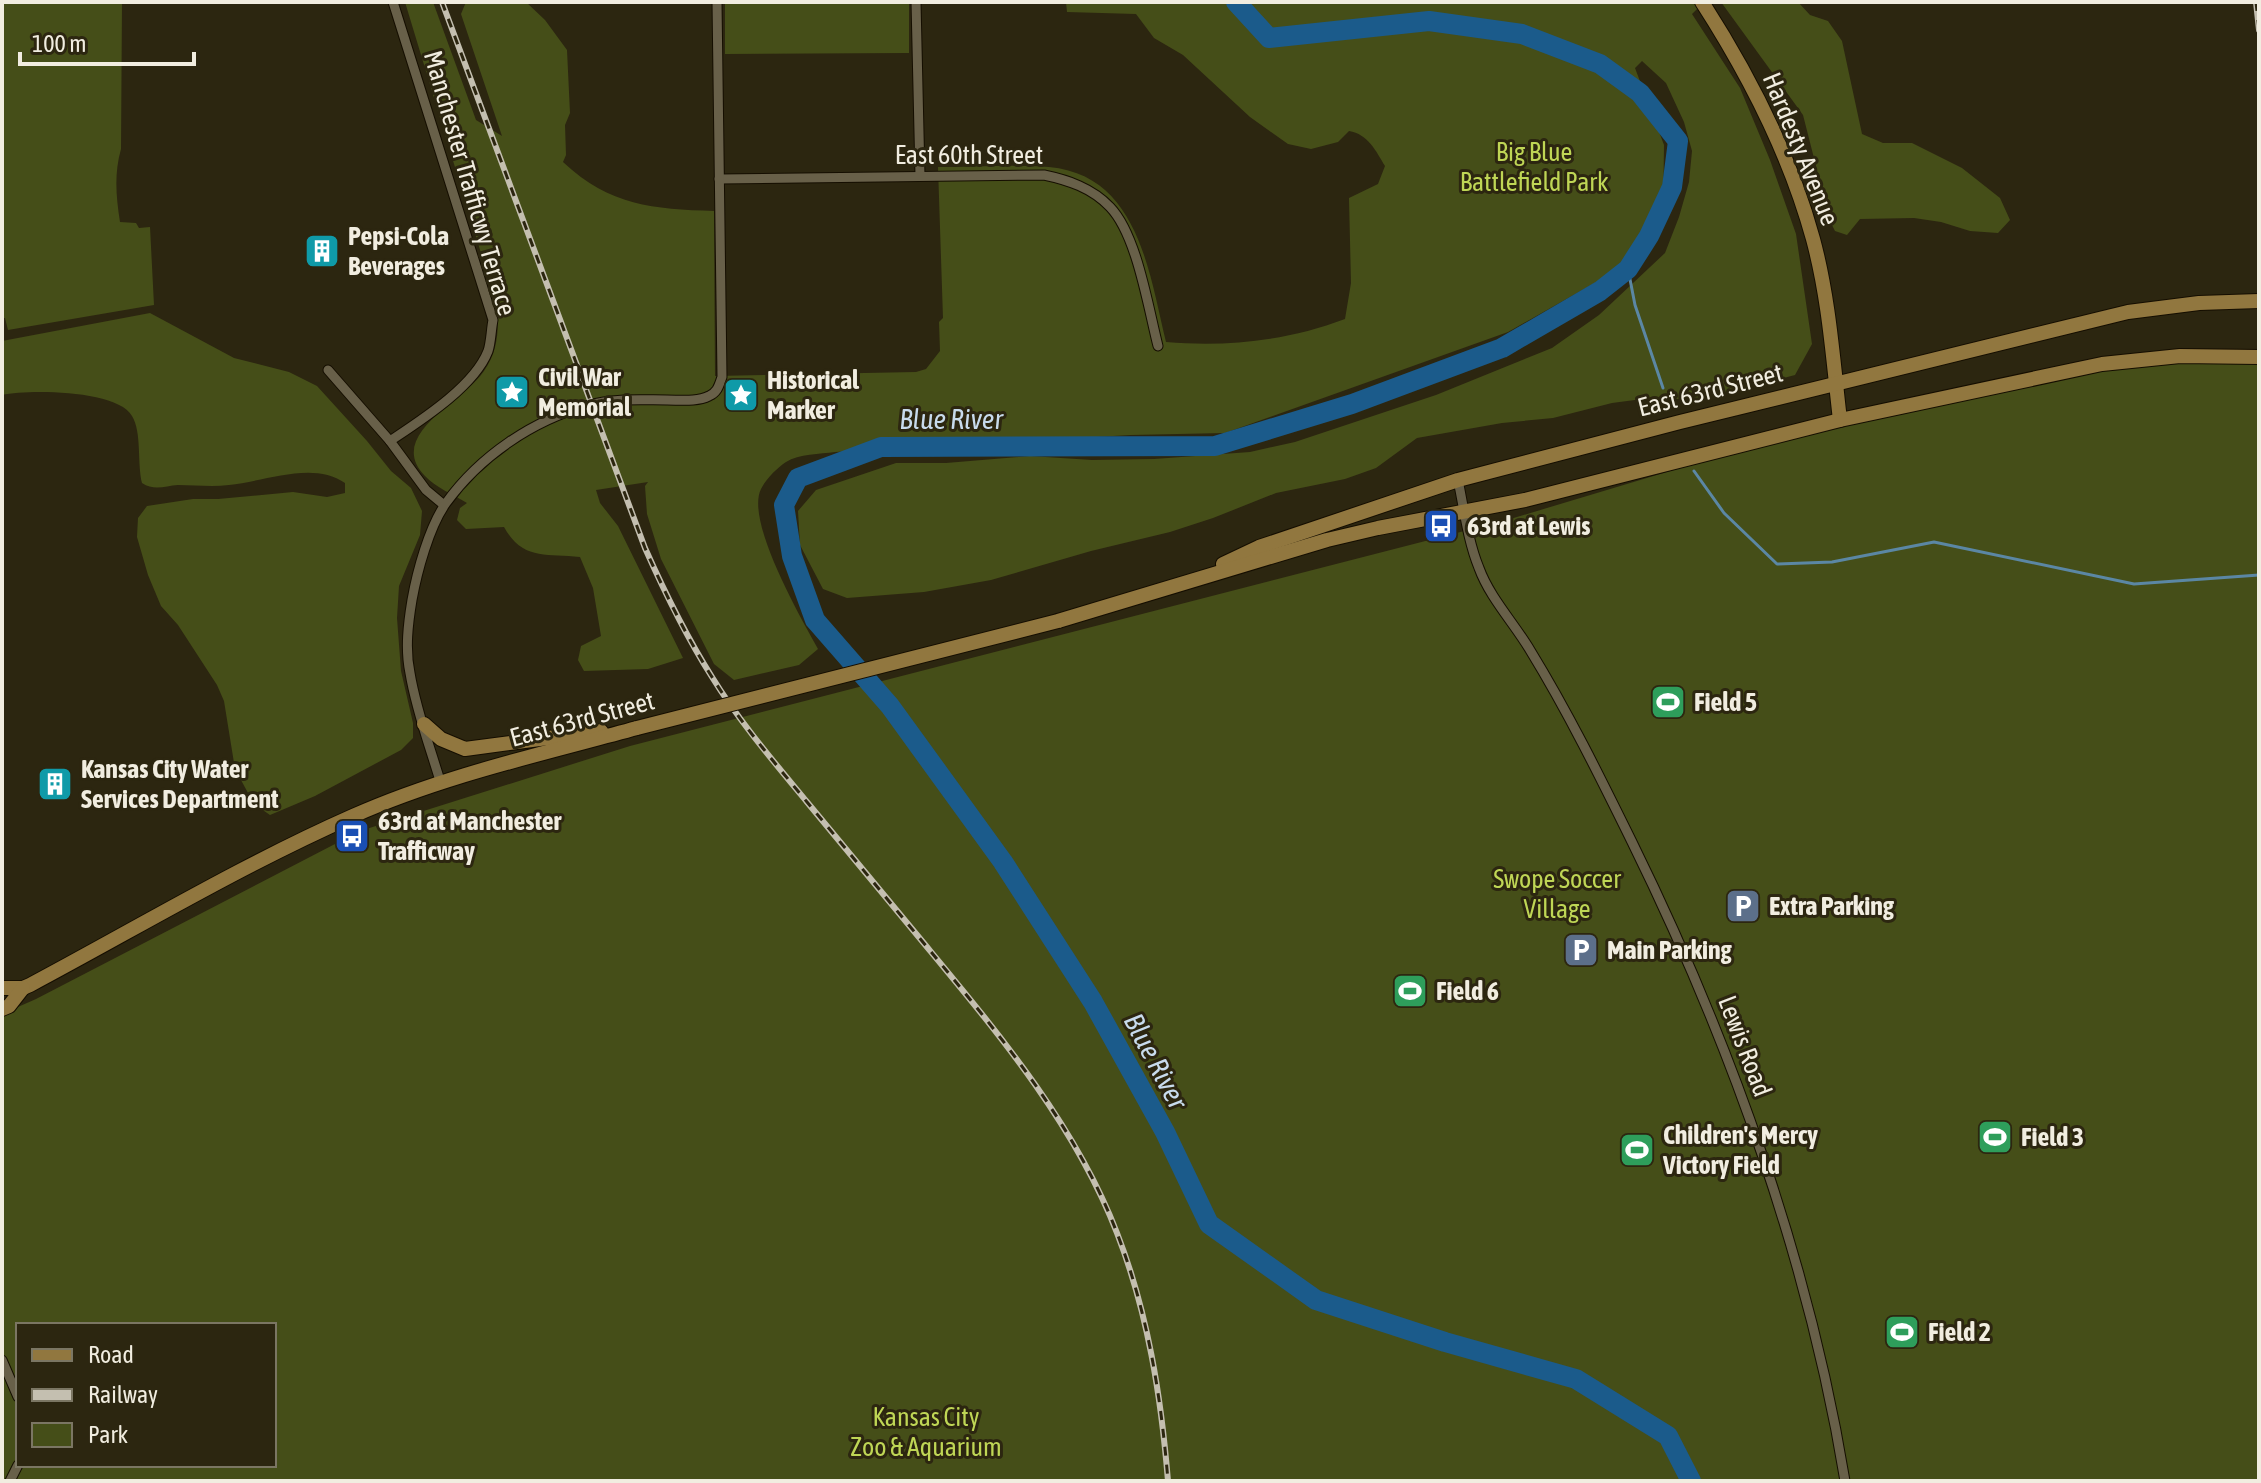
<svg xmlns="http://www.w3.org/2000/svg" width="2261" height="1483" font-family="'Asap Condensed',sans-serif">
	<rect width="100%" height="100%" fill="#2c2610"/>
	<g fill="#454e18" fill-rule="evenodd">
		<path d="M2 2H122L121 149C114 174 116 196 120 222L136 223 139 228 150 227 154 305 8 330 5 318H2Z"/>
		<path d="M405 2H433L476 120 502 136 461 14 466 2H526L545 20 567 50 570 113 565 125 566 155 563 162C610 206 653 209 714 211L715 376 916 372 926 369 940 351 939 322 943 318 938 167C974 167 1012 164 1049 167 1138 175 1149 272 1166 342 1227 347 1287 341 1345 319L1351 283 1349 198 1378 184 1385 166C1376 151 1368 134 1349 131L1338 142 1311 149 1288 144 1250 117 1183 55 1154 38 1136 14 1067 12 1066 2H1704L1692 14 1740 88 1770 160 1796 234 1812 344 1795 375 1702 400 1650 398 1612 403 1553 418 1502 423 1417 438 1376 468 1345 479 1276 493 1213 518 1170 532 1091 551 991 580 924 592 847 598 823 589 800 545 798 511 816 490 896 463H946L1030 456 1092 460 1154 459 1250 452 1295 442 1436 395 1552 348 1599 315 1665 253 1679 217 1689 182 1692 151 1684 122 1666 83 1642 61 1635 68 1664 145 1663 220 1639 258 1508 332 1225 433 1131 435 835 452C820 454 799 454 786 462 777 468 766 479 761 489 745 521 801 618 818 649L799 665 734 680 714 664 661 559 647 514 645 486 648 482 596 490 600 503 618 526 683 658 648 669 584 671 578 660 581 646 601 636 593 588 580 557C546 553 523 561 504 527L466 529 457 520 460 508 467 503C454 495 435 487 425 476 385 435 463 402 484 371 498 351 499 330 497 306Z"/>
		<polygon points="725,2 909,2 909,53 725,54"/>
		<polygon points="1721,2 1798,2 1810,15 1828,21 1842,41 1862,134 1883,143 1912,143 1962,168 2000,198 2010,220 1998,233 1970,231 1941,222 1914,218 1860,219 1847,235 1835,231 1830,221 1803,115"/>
		<path d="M150 313 234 358 289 372 317 386 367 441 391 471 411 488 422 511 420 535 399 586 397 618 401 671 413 723V738L401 750 315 796 270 815 254 804 235 769 224 701 217 685 178 625 161 606 148 575 137 537 138 518 147 506 193 499H218L293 492 327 497 345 493V483C313 460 263 482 229 485 212 487 195 485 178 485 165 486 154 491 142 483 137 463 142 432 132 416 118 390 29 389 2 395V341Z"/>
		<path d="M2259 357V1481H2V1014L36 999 360 831 630 746 1507 520 1840 420 2102 364ZM18 1325H274V1465H18Z"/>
	</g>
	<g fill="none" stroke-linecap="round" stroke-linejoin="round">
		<g stroke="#5b87a4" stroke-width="3">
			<polyline points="1628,269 1635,305 1663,388"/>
			<polyline points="1694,471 1724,513 1777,564 1832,562 1934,542 2134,584 2259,575"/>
		</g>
		<polyline stroke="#1b5b8b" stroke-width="20" points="1236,2 1269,38 1429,21 1522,34 1600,64 1640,93 1678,141 1672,187 1649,236 1628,269 1600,291 1502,348 1352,404 1215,446 881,447 798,478 784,505 792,556 815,620 890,706 1003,862 1093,1002 1165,1132 1209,1224 1316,1300 1445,1342 1576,1379 1668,1436 1691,1481"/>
		<g stroke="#150e00" stroke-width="11">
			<g id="street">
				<path d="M393 2 493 320C491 330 491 342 488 351 474 387 420 421 390 441L426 490 444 505"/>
				<polyline points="916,2 920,176"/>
				<path d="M719 179 1044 175C1068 180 1092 188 1110 207 1137 235 1148 307 1158 346"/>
				<polyline points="328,370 390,441"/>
				<path d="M1458 480C1464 509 1468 541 1479 568 1490 598 1514 623 1530 650 1568 712 1600 777 1632 842 1730 1041 1809 1261 1845 1481"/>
				<path d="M441 784C430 747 416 710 410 673 405 649 408 624 412 600 417 572 429 527 446 503 480 456 533 420 589 405 614 398 642 400 667 400 681 400 697 402 709 396 718 392 719 385 722 377L717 2"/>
				<polyline points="2,1360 18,1397"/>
				<polyline points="10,1481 18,1465"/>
			</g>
		</g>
		<g stroke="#150e00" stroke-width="16">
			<g id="secondary">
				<path d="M1702 2C1749 75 1790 155 1813 239 1829 298 1833 360 1840 420"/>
				<polyline points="1223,564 1259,547 1458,480 1680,422 2128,312 2199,303 2259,301"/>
				<polyline points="1058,621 1327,540 1378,528 1525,500 1840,420 2102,364 2180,356 2259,357"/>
				<polyline points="424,724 441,739 465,749 601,731"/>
				<path d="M2 988H23L30 985C137 928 242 865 353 816 443 776 542 754 637 728"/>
				<polyline points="2,1009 9,1006 23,988"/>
			</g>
		</g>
		<use href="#street" stroke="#686049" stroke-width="9"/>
		<use href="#secondary" stroke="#91773f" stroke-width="14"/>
		<g stroke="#c4bfb0" stroke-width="6">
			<g id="rail">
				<path d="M442 2 645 548C665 593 686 636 712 677 739 721 774 762 807 802 847 850 887 899 927 947 999 1034 1076 1126 1117 1233 1148 1313 1161 1396 1168 1481"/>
				<polyline points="2256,2 2259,30"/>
			</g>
		</g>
		<use href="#rail" stroke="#2c2610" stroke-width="3" stroke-dasharray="9" stroke-linecap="butt"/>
		<g stroke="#150e00" stroke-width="16" stroke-linecap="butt">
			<polyline id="secondary-bridge" points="637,728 1058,621"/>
		</g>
		<use href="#secondary-bridge" stroke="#91773f" stroke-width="14"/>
	</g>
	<defs>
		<g id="building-square" transform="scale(1.8)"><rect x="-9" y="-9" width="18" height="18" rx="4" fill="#0f9aa8" stroke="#2c2610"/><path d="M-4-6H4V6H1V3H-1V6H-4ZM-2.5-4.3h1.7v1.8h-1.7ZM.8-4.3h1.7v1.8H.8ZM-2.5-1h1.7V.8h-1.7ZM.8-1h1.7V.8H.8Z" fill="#fff"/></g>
		<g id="sight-square" transform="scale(1.8)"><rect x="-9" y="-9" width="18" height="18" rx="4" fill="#0f9aa8" stroke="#2c2610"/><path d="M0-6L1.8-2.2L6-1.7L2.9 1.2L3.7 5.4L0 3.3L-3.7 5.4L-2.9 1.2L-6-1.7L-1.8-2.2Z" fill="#fff"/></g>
		<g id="bus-square" transform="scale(1.8)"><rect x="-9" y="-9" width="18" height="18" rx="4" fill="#1a4fb4" stroke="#2c2610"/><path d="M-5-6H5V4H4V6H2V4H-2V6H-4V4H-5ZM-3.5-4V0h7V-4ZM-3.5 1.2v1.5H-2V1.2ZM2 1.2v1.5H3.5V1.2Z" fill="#fff"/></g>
		<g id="stadium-square" transform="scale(1.8)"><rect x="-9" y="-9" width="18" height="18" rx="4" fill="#2e9e5b" stroke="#2c2610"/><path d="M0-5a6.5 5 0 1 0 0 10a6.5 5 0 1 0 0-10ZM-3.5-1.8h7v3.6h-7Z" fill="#fff"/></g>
		<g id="parking-square" transform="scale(1.8)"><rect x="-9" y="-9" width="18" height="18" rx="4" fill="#5c6f8a" stroke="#2c2610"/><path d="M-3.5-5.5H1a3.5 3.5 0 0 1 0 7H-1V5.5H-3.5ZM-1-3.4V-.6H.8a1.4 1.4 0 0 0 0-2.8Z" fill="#fff"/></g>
	</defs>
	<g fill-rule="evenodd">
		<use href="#building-square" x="322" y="251"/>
		<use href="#sight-square" x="512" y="392"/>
		<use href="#sight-square" x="741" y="395"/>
		<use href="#bus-square" x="1441" y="526"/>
		<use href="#stadium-square" x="1668" y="702"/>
		<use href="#building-square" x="55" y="784"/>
		<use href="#bus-square" x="352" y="836"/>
		<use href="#parking-square" x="1743" y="906"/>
		<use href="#parking-square" x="1581" y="950"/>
		<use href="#stadium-square" x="1410" y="991"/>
		<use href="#stadium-square" x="1995" y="1137"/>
		<use href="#stadium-square" x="1637" y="1150"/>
		<use href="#stadium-square" x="1902" y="1332"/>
	</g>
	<g text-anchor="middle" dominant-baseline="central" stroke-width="6" stroke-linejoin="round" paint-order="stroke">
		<g font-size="26" fill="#f1ede0" stroke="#2c2610">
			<text transform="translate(1801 149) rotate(68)">Hardesty Avenue</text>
			<text x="969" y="155">East 60th Street</text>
			<text transform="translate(470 183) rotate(74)">Manchester Trafficwy Terrace</text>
			<text transform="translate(1710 390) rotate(-14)">East 63rd Street</text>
			<text transform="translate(582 719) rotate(-15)">East 63rd Street</text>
			<text transform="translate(1745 1046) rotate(69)">Lewis Road</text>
		</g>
		<g font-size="26" fill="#bfd655" stroke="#2c2610">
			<text x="1534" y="152">Big Blue<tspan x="1534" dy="30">Battlefield Park</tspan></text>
			<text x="1557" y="879">Swope Soccer<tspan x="1557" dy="30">Village</tspan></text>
			<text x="926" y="1417">Kansas City<tspan x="926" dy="30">Zoo &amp; Aquarium</tspan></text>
		</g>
		<g font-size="26" font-weight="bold" fill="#f1ede0" stroke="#2c2610" text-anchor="start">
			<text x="348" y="236">Pepsi-Cola<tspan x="348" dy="30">Beverages</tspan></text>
			<text x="538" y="377">Civil War<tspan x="538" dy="30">Memorial</tspan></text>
			<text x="767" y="380">Historical<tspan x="767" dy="30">Marker</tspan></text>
			<text x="1467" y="526">63rd at Lewis</text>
			<text x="1694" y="702">Field 5</text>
			<text x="81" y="769">Kansas City Water<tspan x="81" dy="30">Services Department</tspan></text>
			<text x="378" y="821">63rd at Manchester<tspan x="378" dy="30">Trafficway</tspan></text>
			<text x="1769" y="906">Extra Parking</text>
			<text x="1607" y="950">Main Parking</text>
			<text x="1436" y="991">Field 6</text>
			<text x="1663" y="1135">Children's Mercy<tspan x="1663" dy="30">Victory Field</tspan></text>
			<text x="2021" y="1137">Field 3</text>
			<text x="1928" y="1332">Field 2</text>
		</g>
		<g font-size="28" font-style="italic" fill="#c8dbec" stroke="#2c2610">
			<text x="951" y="419">Blue River</text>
			<text transform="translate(1156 1061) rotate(62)">Blue River</text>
		</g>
	</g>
	<rect width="2261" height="1483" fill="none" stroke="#f1ede0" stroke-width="8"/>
	<rect x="16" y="1323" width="260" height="144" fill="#2c2610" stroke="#7b7663" stroke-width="2"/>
	<rect x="32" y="1349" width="40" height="12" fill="#91773f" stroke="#7b7663" stroke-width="2"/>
	<text x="88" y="1363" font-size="24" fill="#f1ede0">Road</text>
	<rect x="32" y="1389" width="40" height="12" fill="#c4bfb0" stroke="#7b7663" stroke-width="2"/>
	<text x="88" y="1403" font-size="24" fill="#f1ede0">Railway</text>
	<rect x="32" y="1423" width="40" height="24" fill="#454e18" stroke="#7b7663" stroke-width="2"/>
	<text x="88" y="1443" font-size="24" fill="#f1ede0">Park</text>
	<path d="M20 52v12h174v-12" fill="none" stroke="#f1ede0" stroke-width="4"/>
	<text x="32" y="52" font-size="24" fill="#f1ede0" stroke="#2c2610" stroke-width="6" paint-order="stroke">100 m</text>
</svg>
